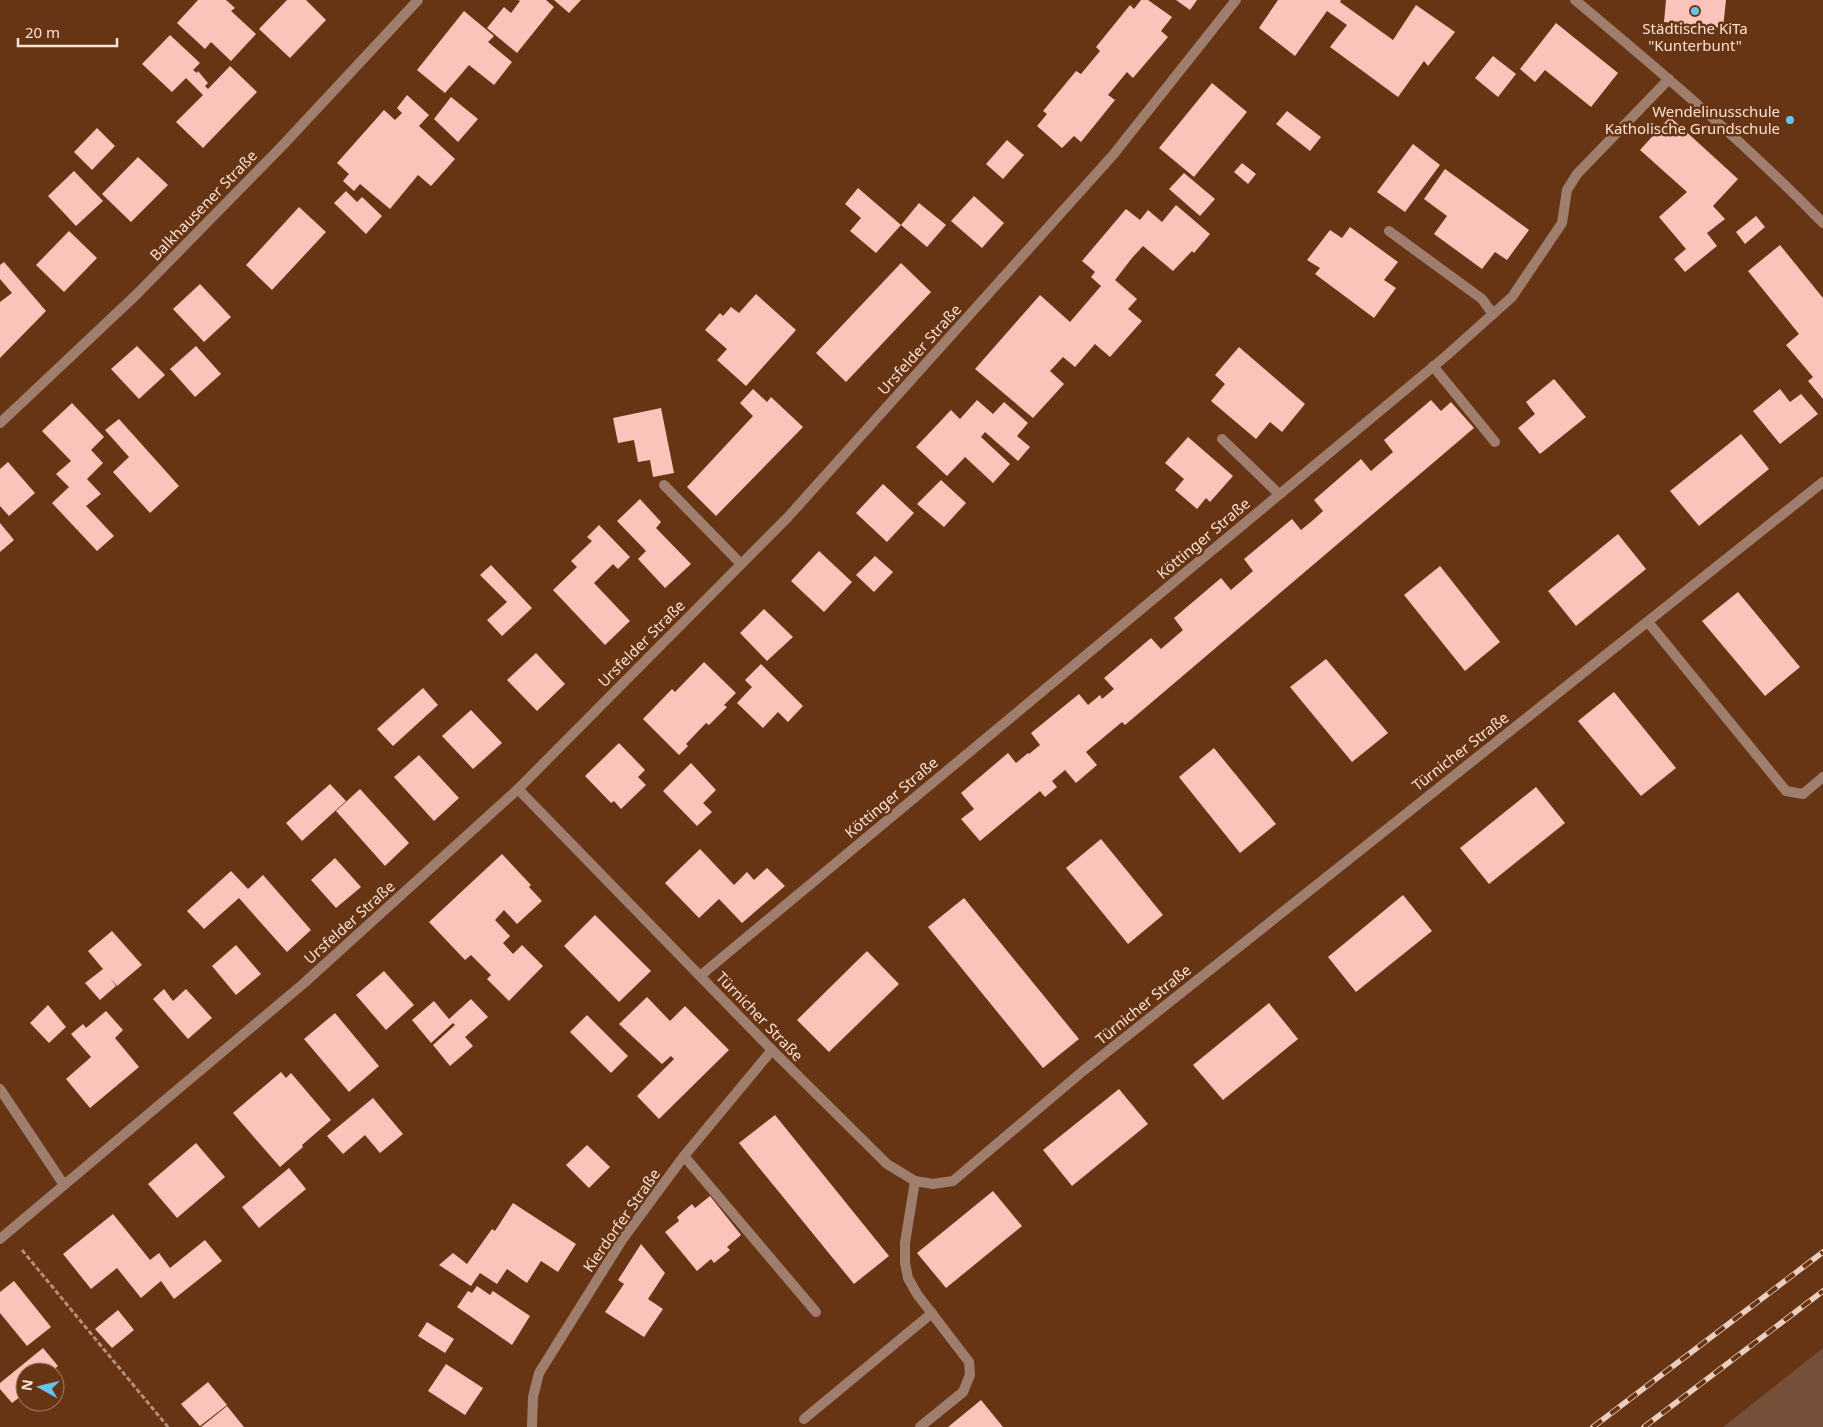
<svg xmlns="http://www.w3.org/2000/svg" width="1823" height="1427" font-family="'Noto Sans',sans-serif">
	<rect width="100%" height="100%" fill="#673414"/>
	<polygon fill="#764f39" points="1823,1348 1823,1427 1723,1427"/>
	<g fill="#fac4bb">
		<polygon points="198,0 226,0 235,8 231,11 256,34 231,61 211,42 205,49 177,23"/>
		<polygon points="287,0 306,0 326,20 290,58 259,29"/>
		<polygon points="518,0 546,0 554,7 517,53 487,28 504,7 511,13 520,1"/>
		<polygon points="554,0 581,0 569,13"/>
		<polygon points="1141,0 1148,0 1172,17 1161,31 1168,37 1133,78 1127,72 1108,95 1115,100 1081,142 1074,136 1062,148 1037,126 1047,114 1043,111 1076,71 1081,74 1100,51 1096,47 1130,5 1134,9"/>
		<polygon points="1176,0 1197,0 1190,10"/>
		<polygon points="1278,0 1341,0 1340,2 1393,40 1416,5 1455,32 1428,66 1424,61 1398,97 1330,47 1347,25 1327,11 1295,56 1259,28"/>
		<polygon points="1666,0 1726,0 1723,28 1664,22"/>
		<polygon points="464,11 494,36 488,42 512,62 494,85 469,65 445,93 417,70"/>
		<polygon points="1556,23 1618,73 1591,107 1545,70 1535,82 1520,69"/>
		<polygon points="170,35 200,63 193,70 197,73 198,71 208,83 205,86 208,89 230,66 257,92 203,148 176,122 203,95 186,78 172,92 142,64"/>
		<polygon points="1493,56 1516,74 1498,97 1475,78"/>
		<polygon points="1212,83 1247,112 1194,177 1159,148"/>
		<polygon points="407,95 429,115 419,126 455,159 431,186 418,175 390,209 360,184 354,191 343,181 349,174 337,163 384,110 395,120 402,113 397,108"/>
		<polygon points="451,97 478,119 458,142 434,119"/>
		<polygon points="1287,111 1321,137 1310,151 1276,124"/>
		<polygon points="1670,117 1738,179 1713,206 1725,219 1707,233 1717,246 1685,272 1674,259 1686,249 1659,217 1687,192 1640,150"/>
		<polygon points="97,128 115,146 92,170 74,152"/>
		<polygon points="1007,140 1024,155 1003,179 986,164"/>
		<polygon points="1413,144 1440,165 1405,212 1377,192"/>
		<polygon points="138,157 168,185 131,222 102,194"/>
		<polygon points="1242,163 1256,174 1248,184 1234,172"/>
		<polygon points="1445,169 1529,230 1507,260 1495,252 1482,269 1434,234 1447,216 1424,199"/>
		<polygon points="74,171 103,201 76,226 48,196"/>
		<polygon points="1184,173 1215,199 1200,216 1169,189"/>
		<polygon points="858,188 901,225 876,253 850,231 861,218 845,204"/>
		<polygon points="346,191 357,202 362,197 382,216 366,234 334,203"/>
		<polygon points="974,196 1004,223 982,248 951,221"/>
		<polygon points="919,203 946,225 927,247 901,225"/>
		<polygon points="1176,205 1210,234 1194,253 1192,251 1173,271 1143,246 1132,258 1115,280 1137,299 1128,309 1142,321 1110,357 1095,344 1075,367 1063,357 1050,371 1064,384 1033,418 975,369 1040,295 1070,322 1101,286 1091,277 1095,272 1082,261 1126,209 1140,220 1148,210 1162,222"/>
		<polygon points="299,207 326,232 272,290 246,265"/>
		<polygon points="1756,216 1765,227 1745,244 1736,232"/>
		<polygon points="1350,227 1398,262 1384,280 1396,288 1374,318 1315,274 1320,268 1307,260 1330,230 1342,238"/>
		<polygon points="69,231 97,258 64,292 36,265"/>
		<polygon points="1780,245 1823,298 1823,399 1808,381 1813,377 1786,345 1799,334 1748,271"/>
		<polygon points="4,262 46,311 0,358 0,302 12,293 0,279 0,265"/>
		<polygon points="901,263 931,292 846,382 816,353"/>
		<polygon points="200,284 231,317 204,342 173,309"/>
		<polygon points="756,294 796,330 746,386 717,360 727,349 705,330 720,313 723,316 731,307 739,313"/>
		<polygon points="137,346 165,375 139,399 111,369"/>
		<polygon points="196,346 221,374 195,397 170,369"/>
		<polygon points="1239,347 1305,404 1282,432 1270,422 1256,439 1211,401 1225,384 1215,375"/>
		<polygon points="1554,379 1586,417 1540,454 1518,428 1535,414 1526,402"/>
		<polygon points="753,389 767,402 771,397 803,427 716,516 687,487 753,416 740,403"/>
		<polygon points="1780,389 1790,402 1801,394 1818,414 1780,444 1753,411"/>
		<polygon points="977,400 993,414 1004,402 1028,423 1017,436 1030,447 1018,461 985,432 981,437 1010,464 993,483 965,457 947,476 916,447 951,410 960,419"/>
		<polygon points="1431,400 1441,411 1451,402 1474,428 1125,725 1122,722 1086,752 1097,765 1076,783 1065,770 1052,781 1057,787 1045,797 1040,791 980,841 961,819 974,809 961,793 1008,753 1016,763 1028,753 1029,754 1040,745 1031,733 1079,694 1088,705 1100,695 1102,699 1114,689 1104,678 1151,638 1161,649 1183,630 1174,618 1221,578 1231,590 1253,571 1244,559 1292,519 1301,530 1312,521 1323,511 1314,500 1361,459 1371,471 1393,452 1384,440"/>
		<polygon points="72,403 104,437 91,450 103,463 87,479 101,494 86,506 114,536 97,551 52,503 69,487 56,474 71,461 42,431"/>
		<polygon points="661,408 674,473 653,477 650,460 638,462 634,440 618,443 613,418"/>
		<polygon points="119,419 179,486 150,513 113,472 129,457 105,430"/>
		<polygon points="1741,434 1769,469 1699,526 1670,491"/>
		<polygon points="1188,437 1233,476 1210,502 1206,498 1197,509 1175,490 1184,479 1165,463"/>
		<polygon points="8,462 35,493 9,516 0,506 0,469"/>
		<polygon points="941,480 966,503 944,527 917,504"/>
		<polygon points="883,484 914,513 887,542 856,513"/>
		<polygon points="640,499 661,522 656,528 691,564 665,588 638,559 646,551 617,521"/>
		<polygon points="0,523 14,540 0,552"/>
		<polygon points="599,525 630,557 618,569 613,564 594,583 630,621 605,645 553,590 577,567 571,561 592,541 587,537"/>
		<polygon points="1618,534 1646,569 1576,626 1548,591"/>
		<polygon points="819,551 852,582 824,612 791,581"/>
		<polygon points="875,556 893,572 874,592 856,575"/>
		<polygon points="491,565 532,608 502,636 487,620 507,602 480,575"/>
		<polygon points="1440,566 1500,642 1465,671 1404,595"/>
		<polygon points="1738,592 1800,667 1765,696 1702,621"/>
		<polygon points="764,609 793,637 767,661 740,633"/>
		<polygon points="536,653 565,684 537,711 507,680"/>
		<polygon points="1326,659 1388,733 1352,762 1290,687"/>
		<polygon points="704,662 736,693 724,705 727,707 709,725 706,723 686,744 688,746 679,755 643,719 672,689 675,692"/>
		<polygon points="761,664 803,706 788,722 778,712 763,728 737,703 752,687 745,680"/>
		<polygon points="423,688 438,705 393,746 377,729"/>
		<polygon points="1614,692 1676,768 1641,796 1578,721"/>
		<polygon points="471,710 502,743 473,769 442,736"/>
		<polygon points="619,743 645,770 638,777 646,785 621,809 614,801 611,803 585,776"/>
		<polygon points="1214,748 1276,824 1240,853 1179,777"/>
		<polygon points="419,755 459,798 434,821 394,777"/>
		<polygon points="691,763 716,790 703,803 712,812 697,826 663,791"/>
		<polygon points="330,784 346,801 302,841 286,823"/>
		<polygon points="1536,787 1565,823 1489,884 1460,848"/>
		<polygon points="360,789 409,843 385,866 336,811"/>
		<polygon points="1101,839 1163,915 1128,944 1066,868"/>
		<polygon points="700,849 734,885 747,872 754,880 767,868 785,886 742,923 719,899 699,918 665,883"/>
		<polygon points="502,854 531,885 529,887 542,901 517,924 504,910 495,920 510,936 503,943 513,954 522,945 543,966 509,1001 487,979 491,975 471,955 465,960 429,922"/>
		<polygon points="335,858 361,887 336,908 311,880"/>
		<polygon points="231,871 248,889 263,875 311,930 287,952 239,898 204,929 187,911"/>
		<polygon points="1403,895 1432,931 1356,992 1328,957"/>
		<polygon points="964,898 1079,1039 1043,1068 928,927"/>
		<polygon points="595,915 651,971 619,1002 564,946"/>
		<polygon points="112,931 142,965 117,986 110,978 116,986 100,1000 85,983 103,969 88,951"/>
		<polygon points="236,945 261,974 236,995 212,966"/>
		<polygon points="867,951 899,984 829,1052 797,1020"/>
		<polygon points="384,971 414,1005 386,1030 356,995"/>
		<polygon points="164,989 173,1001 186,989 212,1018 188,1039 153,999"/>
		<polygon points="647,997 670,1021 685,1006 729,1050 659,1119 637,1096 674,1059 671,1056 662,1064 619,1024"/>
		<polygon points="471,999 488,1017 465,1037 473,1046 450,1066 433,1045 455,1025 453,1023 431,1043 412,1020 434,1001 449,1019"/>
		<polygon points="1269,1003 1298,1039 1223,1100 1193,1065"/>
		<polygon points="48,1005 66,1027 49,1043 30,1023"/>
		<polygon points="106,1011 123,1030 115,1038 139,1067 90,1108 66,1079 91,1057 71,1034 83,1024 86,1028"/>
		<polygon points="335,1013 379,1066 349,1092 304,1039"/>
		<polygon points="587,1015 628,1056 611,1073 570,1032"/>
		<polygon points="281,1072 286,1078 291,1073 331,1120 302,1145 303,1147 280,1167 233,1113"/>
		<polygon points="1119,1089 1148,1124 1072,1186 1043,1150"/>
		<polygon points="373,1098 403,1134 380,1153 365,1135 343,1154 327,1136"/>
		<polygon points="775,1115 889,1256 854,1284 739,1143"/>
		<polygon points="196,1143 225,1177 177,1218 148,1184"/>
		<polygon points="587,1145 610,1167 589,1188 566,1165"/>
		<polygon points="289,1168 306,1189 259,1228 242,1207"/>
		<polygon points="993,1191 1022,1226 946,1288 917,1253"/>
		<polygon points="710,1196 741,1235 727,1247 730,1250 714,1263 711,1259 697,1271 665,1232 679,1221 677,1217 692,1204 695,1208"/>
		<polygon points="513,1203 576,1244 558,1272 541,1261 527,1283 507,1269 497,1284 480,1273 471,1286 439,1265 453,1253 467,1264 492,1229 495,1231"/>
		<polygon points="113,1214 150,1260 159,1253 170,1268 205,1240 222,1261 174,1299 161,1281 141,1298 117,1268 91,1289 63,1254"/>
		<polygon points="641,1244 665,1273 648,1299 663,1309 644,1337 605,1312 624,1284 618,1280"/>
		<polygon points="14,1281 51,1327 27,1346 0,1313 0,1292"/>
		<polygon points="477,1286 490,1295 493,1291 530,1316 512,1345 457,1307 468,1291 472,1293"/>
		<polygon points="118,1310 134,1330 112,1348 95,1329"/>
		<polygon points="427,1322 454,1339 445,1353 418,1336"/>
		<polygon points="43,1348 58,1366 51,1372 25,1372 25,1393 12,1403 0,1389 0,1383"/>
		<polygon points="446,1364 483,1388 465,1415 428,1391"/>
		<polygon points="208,1382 227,1405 200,1426 181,1404"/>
		<polygon points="981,1400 1003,1427 948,1427"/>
		<polygon points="227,1406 244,1427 201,1427"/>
	</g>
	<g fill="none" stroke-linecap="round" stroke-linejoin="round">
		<polyline stroke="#b48f79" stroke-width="3" stroke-dasharray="5 2.5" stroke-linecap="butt" points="22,1250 168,1427"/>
		<g stroke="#9f7e6d" stroke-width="10">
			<polyline points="1389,231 1482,299 1493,314"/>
			<polyline points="1433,366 1495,442"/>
			<polyline points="1222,439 1279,494"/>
			<polyline points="664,485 741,564"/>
			<polyline points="1648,622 1786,791 1803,794 1823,777"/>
			<polyline points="684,1156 816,1312"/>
			<polyline points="915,1181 905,1243 905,1263 908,1278 917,1294 969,1362 970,1375 963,1392 920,1427"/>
			<polyline points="804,1419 932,1313"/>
		</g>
		<g stroke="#9f7e6d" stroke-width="10">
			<path d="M1575 0C1660 71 1745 143 1823 223"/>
			<polyline points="0,423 136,295 283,145 418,0"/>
			<polyline points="518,789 772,1050 887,1164 915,1181 933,1184 953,1181 1083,1071 1823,482"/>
			<polyline points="700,976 1446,356 1512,297 1562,223 1567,190 1577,174 1669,79"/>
			<polyline points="0,1089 64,1185"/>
			<polyline points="0,1239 303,984 518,789 788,517 1113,155 1236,0"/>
			<polyline points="532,1427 533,1397 539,1373 622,1240 684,1156 772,1050"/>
		</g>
		<g stroke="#eacfc0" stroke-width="5.5">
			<g id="rail">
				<polyline points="1593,1427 1823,1252"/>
				<polyline points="1644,1427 1823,1291"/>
			</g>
		</g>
		<use href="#rail" stroke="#673414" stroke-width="4" stroke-dasharray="11" stroke-linecap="butt"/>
	</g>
	<g fill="#66c4ef" stroke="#673414" stroke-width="2">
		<circle cx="1695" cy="11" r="5"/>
		<circle cx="1790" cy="120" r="5"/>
	</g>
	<g text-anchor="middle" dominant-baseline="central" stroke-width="5" stroke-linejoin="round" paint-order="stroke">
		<g font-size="15" fill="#fbe3d6" stroke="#673414">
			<text x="1695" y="28">Städtische KiTa<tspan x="1695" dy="17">"Kunterbunt"</tspan></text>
			<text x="1780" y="111" text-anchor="end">Wendelinusschule<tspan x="1780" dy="17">Katholische Grundschule</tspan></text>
		</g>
		<g font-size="15" fill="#fbe3d6" stroke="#673414">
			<text transform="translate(203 205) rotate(-46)">Balkhausener Straße</text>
			<text transform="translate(919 349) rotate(-48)">Ursfelder Straße</text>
			<text transform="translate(1203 538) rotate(-40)">Köttinger Straße</text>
			<text transform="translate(641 643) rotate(-45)">Ursfelder Straße</text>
			<text transform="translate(1460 751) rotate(-38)">Türnicher Straße</text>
			<text transform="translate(891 797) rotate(-40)">Köttinger Straße</text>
			<text transform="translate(349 922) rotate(-42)">Ursfelder Straße</text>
			<text transform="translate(1143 1004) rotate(-39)">Türnicher Straße</text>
			<text transform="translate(760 1016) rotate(46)">Türnicher Straße</text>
			<text transform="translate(621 1220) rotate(-55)">Kierdorfer Straße</text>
		</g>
	</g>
	<g transform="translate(40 1387) rotate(278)"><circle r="24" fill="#673414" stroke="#a27a62"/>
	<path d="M0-4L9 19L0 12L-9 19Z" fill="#66c4ef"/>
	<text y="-8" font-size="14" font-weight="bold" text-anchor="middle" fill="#fbe3d6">N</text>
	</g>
	<path d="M18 38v8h99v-8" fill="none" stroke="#fbe3d6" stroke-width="2.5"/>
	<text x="25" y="38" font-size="15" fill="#fbe3d6" stroke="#673414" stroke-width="4" paint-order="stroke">20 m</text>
</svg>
